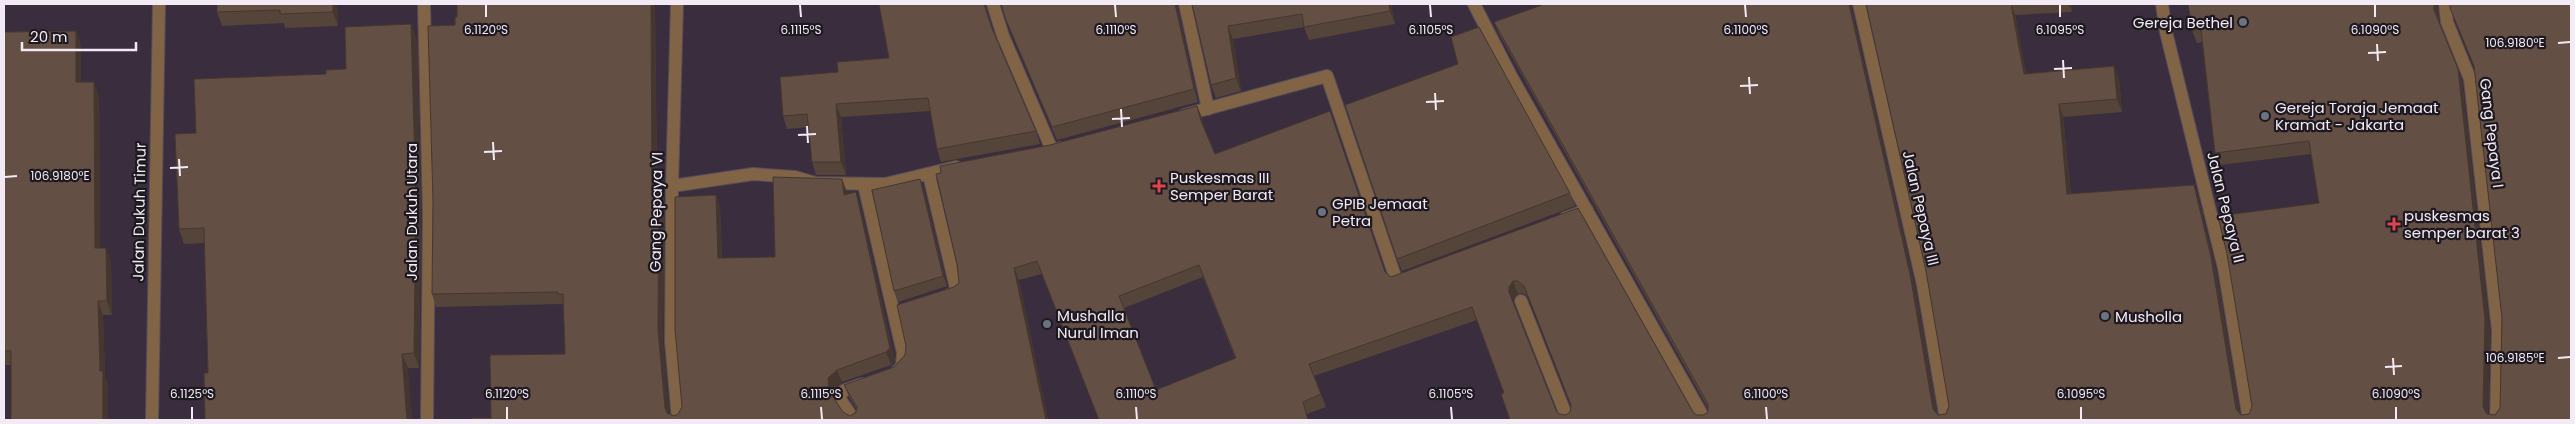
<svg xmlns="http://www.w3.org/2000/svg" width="2575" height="424" font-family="Poppins,sans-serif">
	<rect width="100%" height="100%" fill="#3a2e3e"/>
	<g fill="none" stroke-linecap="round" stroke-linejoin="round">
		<g stroke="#574c5b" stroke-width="14">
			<g id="minor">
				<polyline points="424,4 429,214 427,420"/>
				<polyline points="677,4 672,186 671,342 678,420"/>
				<polyline points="993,4 1003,36 1052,150 1061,148"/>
				<polyline points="1185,4 1208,109"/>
				<polyline points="1474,4 1511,76 1705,420"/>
				<polyline points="1859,4 1923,285 1946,420"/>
				<polyline points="2162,4 2166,32 2224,268 2249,420"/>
				<polyline points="2445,4 2447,22 2470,79 2498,331 2496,420"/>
				<polyline points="1184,115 1327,76 1397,282 1406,279"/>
				<polyline points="929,175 956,288 956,292 947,296"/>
				<polyline points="864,185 903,353 902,366 897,371"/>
				<polyline points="672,186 753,174 795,177 815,183 885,184 956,167"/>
				<polyline points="1565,218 1587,210"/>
				<polyline points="1521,301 1568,420"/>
				<polyline points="152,420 159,4"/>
				<polyline points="854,420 840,399 840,394 845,390 862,384"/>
			</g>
		</g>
		<use href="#minor" stroke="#816446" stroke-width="12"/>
	</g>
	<g fill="#55443a" fill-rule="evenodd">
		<polygon points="4,4 5,4 4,32 76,31 81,45 81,82 99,96 100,248 111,262 112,315 103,315 105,376 108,386 108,420 11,420 11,365 4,365"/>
		<polygon points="217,4 337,4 338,26 285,28 284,23 222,26 217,12"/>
		<path d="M655 4 657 189H659L664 201 663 343 669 414 674 416 678 414 682 407 716 195 720 208 722 258 775 257 847 192V194L856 192 860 205 895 360 891 365 842 382 833 390V398L843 412 850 416 856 412 857 410 849 397 844 385 894 367 905 355 954 287 959 283 1050 145 1197 106 1202 118 1204 130 1215 154 1385 273 1391 277 1578 208 1693 412 1697 415H1704L1708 411V408L1499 34 1494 22 1851 6 1915 287 1937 413 1938 415 1946 414 1949 406 1926 271 1866 4H2072V12L2015 15 2026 74 2119 78 2122 112 2063 117 2071 194 2194 185 2198 197 2216 270 2240 413 2241 415 2249 414 2252 406 2319 203 2311 154 2220 165 2215 153 2202 42 2197 43 2192 30 2438 4 2439 22 2462 81 2490 331 2488 414 2495 415 2500 408 2502 318 2474 67 2450 8 2571 4V420H1510L1504 393 1477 320 1314 376 1326 407 1307 414 1099 420 1042 274 1019 280 1048 420 491 418 565 354 564 306 562 304 436 307 432 294 455 25 457 17ZM1203 277 1235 358 1156 390 1124 308ZM1523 293 1529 298 1571 406 1570 412 1566 415 1559 414 1556 410 1513 303V299L1518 294Z"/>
		<polygon points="879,4 985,4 994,33 1036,131 1040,144 941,162 937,149 930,111 841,117 846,175 816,175 812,162 808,127 787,129 783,116 838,72 889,58"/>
		<polygon points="1192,4 1395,4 1391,4 1395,24 1309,40 1304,27 1233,39 1241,91 1216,98 1211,85"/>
		<polygon points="1177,6 1198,102 1057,140 1011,33 1006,20"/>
		<polygon points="417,39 421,214 419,368 208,373 204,243 184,244 179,229 196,133 326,74 346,69"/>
		<polygon points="920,179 924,190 947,286 898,302 894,291"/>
		<polygon points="1570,193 1575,206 1402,271 1397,259"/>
	</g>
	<g fill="#45372f">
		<polygon points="4,4 5,4 4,42"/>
		<polygon points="333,4 337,4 338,26 333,12"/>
		<polygon points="651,4 655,4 657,201 652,189"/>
		<polygon points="984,4 985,4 995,39 991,26"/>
		<polygon points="1175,4 1178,4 1177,6 1198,102 1194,89"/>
		<polygon points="1389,4 1391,4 1395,24 1390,11"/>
		<polygon points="1849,4 1852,4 1851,6 1915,287 1938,420 1933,409"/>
		<polygon points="2011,4 2015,15 2028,86 2024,74"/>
		<polygon points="2069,4 2072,4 2072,12"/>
		<polygon points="2434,4 2438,4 2439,23 2434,10"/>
		<polygon points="411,24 417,39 421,214 419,368 414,353"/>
		<polygon points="1228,26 1233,39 1241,91 1236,78"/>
		<polygon points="76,31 81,45 81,96 76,82"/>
		<polygon points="2114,66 2119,78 2122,112 2117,99"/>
		<polygon points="2458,69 2462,81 2490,331 2488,420 2483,407"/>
		<polygon points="94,82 99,96 100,263 95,248"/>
		<polygon points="836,104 841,117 846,175 841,162"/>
		<polygon points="2059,104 2063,117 2072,207 2067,194"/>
		<polygon points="1197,106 1202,118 1205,133 1201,121"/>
		<polygon points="842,179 847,192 848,208 844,195"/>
		<polygon points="920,179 924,190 947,286 943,276"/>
		<polygon points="2194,185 2198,197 2216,270 2241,420 2236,409"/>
		<polygon points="659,189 664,201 663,343 670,420 665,408 658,330"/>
		<polygon points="856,192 860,205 895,360 891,365 886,352"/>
		<polygon points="716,195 720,208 722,271 718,258"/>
		<polygon points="106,248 111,262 112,315 107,301"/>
		<polygon points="1014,268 1019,280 1048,420 1046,420"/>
		<polygon points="1513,281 1518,294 1513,299 1513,304 1509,292 1509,287"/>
		<polygon points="98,301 103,315 105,376 108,386 108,420 103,420 100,371"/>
		<polygon points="402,354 408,368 412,420 407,420"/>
		<polygon points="837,370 842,382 833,390 833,404 829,391 828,378"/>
	</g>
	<g fill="#634f43" stroke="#45372f" fill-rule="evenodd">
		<polygon points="217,4 333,4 333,12 280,14 280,10 217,12"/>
		<path d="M457 4H651L652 189H659L658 330 665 408 667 413 674 416 678 414 682 407 675 329V197L716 195 718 258 775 257 773 177 842 179 844 195 856 192 890 348 886 352 837 370 828 378 829 391 843 412 850 416 856 412 857 407 844 385 894 367 905 355 906 346 897 305 954 287 959 283 957 264 936 174 941 173 940 166 1050 145 1197 106 1201 121 1215 154 1330 111 1385 272 1391 277 1578 208 1693 412 1697 415H1704L1708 411V404L1494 22 1545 4H1849L1910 274 1933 409 1938 415 1946 414 1949 406 1926 271 1866 4H2011L2024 74 2114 66 2117 99 2059 104 2067 194 2194 185 2211 257 2236 409 2241 415 2249 414 2252 406 2227 254 2218 216 2319 203 2309 141 2215 153 2201 29 2192 30 2188 4H2434V10L2458 69 2485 319 2483 407 2487 414 2495 415 2500 408 2502 318 2474 66 2450 8V4H2571V420H1510L1501 394 1504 393 1472 307 1309 364 1321 394 1303 402 1308 420H1099L1037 261 1014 268 1046 420H472V418H491L490 355 565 354 563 294H558V292L432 294 433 201 428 26 455 25V17H457ZM1199 265 1236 358 1156 390 1119 296ZM1513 281H1518L1524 286 1571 405 1570 412 1566 415 1559 414 1556 410 1509 292V287Z"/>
		<polygon points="879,4 984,4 991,26 1036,131 937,149 928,98 836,104 841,162 812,162 807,114 783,116 780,77 838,72 837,62 889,58"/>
		<polygon points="1001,4 1175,4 1194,89 1052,127 1006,20"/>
		<polygon points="1192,4 1389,4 1390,11 1304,27 1302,14 1228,26 1236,78 1211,85"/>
		<polygon points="411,24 416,199 414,353 402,354 407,420 205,420 204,373 208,373 204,228 179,229 175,134 196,133 194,79 326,74 326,70 346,69 345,27"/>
		<polygon points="1479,27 1570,193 1397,259 1345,105 1458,64 1451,37"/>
		<polygon points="76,31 76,82 94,82 95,248 106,248 107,301 98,301 100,371 103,371 103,420 11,420 11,351 4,351 4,32"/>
		<polygon points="920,179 943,276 894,291 872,190"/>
	</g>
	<path fill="none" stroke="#f2eaf4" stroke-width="2" d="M486 5V17M800 5 801 17M1115 5 1116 17M1430 5 1431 17M1745 5 1746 17M2060 5V17M2375 5V17M2558 43 2570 42M2377 44 2378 61M2368 53 2386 52M2063 60 2064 78M2054 69 2072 68M1749 77 1750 94M1740 86 1758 85M1435 93 1436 110M1426 102 1444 101M1121 109 1122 127M1112 119 1130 118M807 126 808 143M798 135 816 134M493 142 494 160M484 152 502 151M179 159 180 176M170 168 188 167M5 177 17 176M2393 358 2394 375M2558 358 2570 357M2385 367 2402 366M192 407V419M507 407V419M821 407 822 419M1136 407 1137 419M1451 407 1452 419M1766 407 1767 419M2081 407V419M2396 407V419"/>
	<g fill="#6b7280" stroke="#1e1920" stroke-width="2">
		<circle cx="2243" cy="22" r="5"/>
		<circle cx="2265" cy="116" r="5"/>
		<circle cx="1322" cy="212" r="5"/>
		<circle cx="2105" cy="316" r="5"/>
		<circle cx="1047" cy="324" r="5"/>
	</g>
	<g fill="#e0444e" stroke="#1e1920" stroke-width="2">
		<path d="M1156.5 178.5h5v5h5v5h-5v5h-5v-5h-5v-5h5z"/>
		<path d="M2391.5 216.5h5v5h5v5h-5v5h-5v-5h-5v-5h5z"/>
	</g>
	<g text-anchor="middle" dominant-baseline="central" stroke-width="4.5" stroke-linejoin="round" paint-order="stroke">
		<g font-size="15" fill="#f2eaf4" stroke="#1e1920" text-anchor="start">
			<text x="2233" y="22" text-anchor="end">Gereja Bethel</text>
			<text x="2275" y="107">Gereja Toraja Jemaat<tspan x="2275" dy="17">Kramat - Jakarta</tspan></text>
			<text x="1170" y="177">Puskesmas III<tspan x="1170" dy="17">Semper Barat</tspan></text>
			<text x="1332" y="203">GPIB Jemaat<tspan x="1332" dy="17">Petra</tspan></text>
			<text x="2404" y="215">puskesmas<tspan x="2404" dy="17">semper barat 3</tspan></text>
			<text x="1057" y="315">Mushalla<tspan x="1057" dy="17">Nurul Iman</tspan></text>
			<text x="2115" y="316">Musholla</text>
		</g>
		<g font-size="15" fill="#f2eaf4" stroke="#1e1920">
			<text transform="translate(2492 133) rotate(83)">Gang Pepaya I</text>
			<text transform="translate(2226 207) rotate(76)">Jalan Pepaya II</text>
			<text transform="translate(1921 208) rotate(77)">Jalan Pepaya III</text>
			<text transform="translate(139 212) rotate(-89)">Jalan Dukuh Timur</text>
			<text transform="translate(411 212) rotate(-90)">Jalan Dukuh Utara</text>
			<text transform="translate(656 212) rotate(-89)">Gang Pepaya VI</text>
		</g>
	</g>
	<g font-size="12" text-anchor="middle" fill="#f2eaf4" stroke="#1e1920" stroke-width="4.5" stroke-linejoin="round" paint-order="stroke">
		<text x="486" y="34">6.1120°S</text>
		<text x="801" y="34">6.1115°S</text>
		<text x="1116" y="34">6.1110°S</text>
		<text x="1431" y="34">6.1105°S</text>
		<text x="1746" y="34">6.1100°S</text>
		<text x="2060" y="34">6.1095°S</text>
		<text x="2375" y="34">6.1090°S</text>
		<text x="2515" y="47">106.9180°E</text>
		<text x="60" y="180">106.9180°E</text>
		<text x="2515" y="362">106.9185°E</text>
		<text x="192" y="398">6.1125°S</text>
		<text x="507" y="398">6.1120°S</text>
		<text x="821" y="398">6.1115°S</text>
		<text x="1136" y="398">6.1110°S</text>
		<text x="1451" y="398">6.1105°S</text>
		<text x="1766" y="398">6.1100°S</text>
		<text x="2081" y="398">6.1095°S</text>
		<text x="2396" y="398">6.1090°S</text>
	</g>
	<rect width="2575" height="424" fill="none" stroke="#f2eaf4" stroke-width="10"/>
	<path d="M22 42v8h114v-8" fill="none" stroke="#f2eaf4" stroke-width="2.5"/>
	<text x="30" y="42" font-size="15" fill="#f2eaf4" stroke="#1e1920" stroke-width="4" paint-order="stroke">20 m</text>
</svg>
